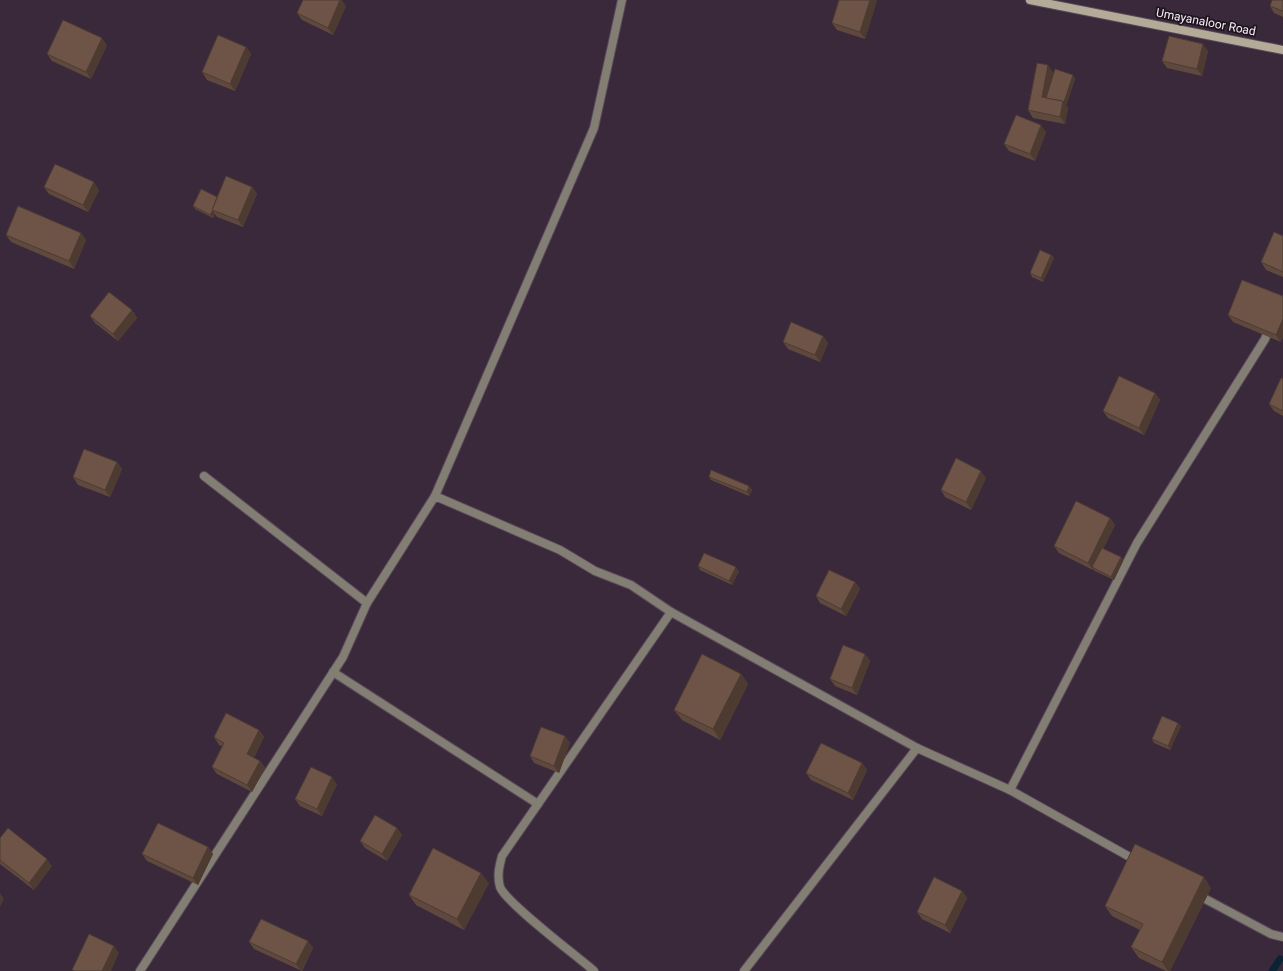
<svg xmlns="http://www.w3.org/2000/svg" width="1283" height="971" font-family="Roboto,sans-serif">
	<rect width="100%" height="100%" fill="#3a293b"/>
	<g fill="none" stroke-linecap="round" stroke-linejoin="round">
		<polyline stroke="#0a2337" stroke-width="7" points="1272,971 1280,959"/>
		<g stroke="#584859" stroke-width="10">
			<g id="minor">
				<polyline points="204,476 367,603"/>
				<polyline points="435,496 594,128 622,0"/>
				<polyline points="333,672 538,804"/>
				<polyline points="1010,790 1137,543 1265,339 1270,326"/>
				<polyline points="1196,894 1271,934 1283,937"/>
				<polyline points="140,971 343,657 367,603 435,496 560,550 595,571 631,585 671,612 917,748 1010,790 1137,861"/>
				<path d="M594 971C577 956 506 903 500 887 497 876 499 867 502 856L671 612"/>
				<polyline points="744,971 917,748"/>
			</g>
		</g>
		<g stroke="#584859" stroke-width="10">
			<polyline id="secondary" points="1030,0 1283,50"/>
		</g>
		<use href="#minor" stroke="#837e73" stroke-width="8"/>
		<use href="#secondary" stroke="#b3ab98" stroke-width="8"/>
	</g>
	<g fill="#5f483d">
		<polygon points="839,0 877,0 865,39 837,30 832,23"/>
		<polygon points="1283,0 1283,17 1274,13 1270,6"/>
		<polygon points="346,6 333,35 302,20 297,13"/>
		<polygon points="107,45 91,79 52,61 47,54"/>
		<polygon points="246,47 251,54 235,91 207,80 202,72"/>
		<polygon points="1208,51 1202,76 1167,68 1162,61"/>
		<polygon points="1053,72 1052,78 1073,75 1075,79 1066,106 1068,108 1065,124 1033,118 1028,110"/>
		<polygon points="1046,132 1035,161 1009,151 1004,144"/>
		<polygon points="44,187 99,190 88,212 49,194"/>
		<polygon points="252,187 257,194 243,227 217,217 215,214 213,218 195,209 193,206 217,197"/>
		<polygon points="81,233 86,240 74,269 11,242 6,235"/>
		<polygon points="1283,236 1283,277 1266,270 1261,262"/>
		<polygon points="1051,255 1054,258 1043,282 1032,277 1030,273"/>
		<polygon points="1242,280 1281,342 1233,322 1228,315"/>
		<polygon points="132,310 137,318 118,341 95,323 90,316"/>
		<polygon points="823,336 828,343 820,362 788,349 783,342"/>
		<polygon points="1283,379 1283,416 1274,411 1269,404"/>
		<polygon points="1155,393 1160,400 1144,435 1108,418 1103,411"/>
		<polygon points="117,462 122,469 110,497 78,485 73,477"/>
		<polygon points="709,477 749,486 752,490 749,496 711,480"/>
		<polygon points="986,478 971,510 945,497 941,490"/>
		<polygon points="1110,518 1115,525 1103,549 1121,557 1123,561 1114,580 1095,571 1093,569 1093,570 1059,553 1054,546"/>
		<polygon points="698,566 739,571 732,585 700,570"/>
		<polygon points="855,582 860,589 846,616 820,603 816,596"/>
		<polygon points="865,654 870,661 857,695 835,686 830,679"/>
		<polygon points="741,674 748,684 720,740 682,720 674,710"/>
		<polygon points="1181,726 1170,750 1154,743 1152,739"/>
		<polygon points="259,730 264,737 254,758 260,761 265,768 252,792 217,774 212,767 222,746 219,745 214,737"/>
		<polygon points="565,736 570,743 559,773 534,763 530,756"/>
		<polygon points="862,763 867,770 853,800 811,780 806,773"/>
		<polygon points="337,784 322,816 300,806 295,799"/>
		<polygon points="397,828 402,835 387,861 365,848 360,841"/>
		<polygon points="0,838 52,866 34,890 0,864"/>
		<polygon points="208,847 213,854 198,885 147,861 142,854"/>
		<polygon points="489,883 464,930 416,905 409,895"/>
		<polygon points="1211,888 1170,971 1166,971 1139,958 1131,947 1140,930 1112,916 1105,906"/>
		<polygon points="962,891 967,898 950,933 922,919 917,912"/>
		<polygon points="308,941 313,948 302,971 254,949 249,942"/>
	</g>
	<g fill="#4d3b32">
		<polygon points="340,0 342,0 346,6 333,35 328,28"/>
		<polygon points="870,0 877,0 865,39 860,32"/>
		<polygon points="102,38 107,45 91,79 86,72"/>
		<polygon points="1203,44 1208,51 1202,76 1197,69"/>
		<polygon points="246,47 251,54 235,91 230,84"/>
		<polygon points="1048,65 1053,72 1048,99 1042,97"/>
		<polygon points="1073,75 1075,79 1066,106 1068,108 1065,124 1060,117 1063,101"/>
		<polygon points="1041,125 1046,132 1035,161 1030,154"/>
		<polygon points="94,182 99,190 88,212 83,205"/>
		<polygon points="252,187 257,194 243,227 238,220"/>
		<polygon points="212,210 215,214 213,218 210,215"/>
		<polygon points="81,233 86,240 74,269 69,261"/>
		<polygon points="1051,255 1054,258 1043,282 1041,278"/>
		<polygon points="132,310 137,318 118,341 113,334"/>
		<polygon points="1283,319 1283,338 1281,342 1276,335"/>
		<polygon points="823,336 828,343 820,362 815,355"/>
		<polygon points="1155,393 1160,400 1144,435 1139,428"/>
		<polygon points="117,462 122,469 110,497 105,490"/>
		<polygon points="981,471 986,478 971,510 966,502"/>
		<polygon points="749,486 752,490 749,496 747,492"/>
		<polygon points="1110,518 1115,525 1094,568 1092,567 1093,569 1093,570 1088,563"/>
		<polygon points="1121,557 1123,561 1114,580 1111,577"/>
		<polygon points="736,567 739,571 732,585 729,581"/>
		<polygon points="855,582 860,589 846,616 841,609"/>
		<polygon points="865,654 870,661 857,695 852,688"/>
		<polygon points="741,674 748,684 720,740 713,729"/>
		<polygon points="1178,723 1181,726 1170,750 1168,746"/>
		<polygon points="259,730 264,737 252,762 247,754"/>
		<polygon points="565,736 570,743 559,773 554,766"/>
		<polygon points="260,761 265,768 252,792 247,785"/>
		<polygon points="862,763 867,770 853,800 848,793"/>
		<polygon points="332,777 337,784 322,816 317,809"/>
		<polygon points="397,828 402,835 387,861 382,854"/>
		<polygon points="208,847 213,854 198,885 193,878"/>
		<polygon points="47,859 52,866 34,890 29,883"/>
		<polygon points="481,873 489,883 464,930 457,919"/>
		<polygon points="1204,877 1211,888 1170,971 1168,971 1162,962"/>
		<polygon points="962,891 967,898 950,933 945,925"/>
		<polygon points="0,893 4,899 0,907"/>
		<polygon points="308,941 313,948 301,971 296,964"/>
		<polygon points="114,946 119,953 111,971 102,971"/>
	</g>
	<g fill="#6e5447" stroke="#4d3b32">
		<polygon points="303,0 340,0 328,28 297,13"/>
		<polygon points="839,0 870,0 860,32 832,23"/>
		<polygon points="1272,0 1283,0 1283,11 1270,6"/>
		<polygon points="63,20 102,38 86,72 47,54"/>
		<polygon points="218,35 246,47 230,84 202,72"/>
		<polygon points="1169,36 1203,44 1197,69 1162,61"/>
		<polygon points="1037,63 1048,65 1042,97 1063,101 1060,117 1028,110"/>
		<polygon points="1055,69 1073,75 1064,102 1063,101 1046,98"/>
		<polygon points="1016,115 1041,125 1030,154 1004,144"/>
		<polygon points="55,164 94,182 83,205 44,187"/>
		<polygon points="226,176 252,187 238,220 212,210"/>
		<polygon points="201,189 217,197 212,210 213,210 210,215 193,206"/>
		<polygon points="18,206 81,233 69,261 6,235"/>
		<polygon points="1274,232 1283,236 1283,272 1261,262"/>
		<polygon points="1040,250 1051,255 1041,278 1030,273"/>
		<polygon points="1242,280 1283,296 1283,319 1276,335 1228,315"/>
		<polygon points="109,292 132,310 113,334 90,316"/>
		<polygon points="791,322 823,336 815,355 783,342"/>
		<polygon points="1119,376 1155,393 1139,428 1103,411"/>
		<polygon points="1281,378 1283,379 1283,411 1269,404"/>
		<polygon points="84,449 117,462 105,490 73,477"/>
		<polygon points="956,458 981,471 966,502 941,490"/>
		<polygon points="711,470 749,486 747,492 709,477"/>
		<polygon points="1076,501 1110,518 1088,563 1054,546"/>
		<polygon points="1102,548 1121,557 1111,577 1092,567"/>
		<polygon points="704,553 736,567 729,581 698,566"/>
		<polygon points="829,570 855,582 841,609 816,596"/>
		<polygon points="843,645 865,654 852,688 830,679"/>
		<polygon points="702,654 741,674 713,729 674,710"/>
		<polygon points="226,713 259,730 247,754 260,761 247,785 212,767 224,743 214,737"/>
		<polygon points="1162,716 1178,723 1168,746 1152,739"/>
		<polygon points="541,727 565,736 554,766 530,756"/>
		<polygon points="821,743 862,763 848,793 806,773"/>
		<polygon points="311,767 332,777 317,809 295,799"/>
		<polygon points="375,815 397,828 382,854 360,841"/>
		<polygon points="158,823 208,847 193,878 142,854"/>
		<polygon points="8,828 47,859 29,883 0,860 0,838"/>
		<polygon points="1135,844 1204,877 1162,962 1131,947 1143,924 1105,906"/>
		<polygon points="433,848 481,873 457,919 409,895"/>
		<polygon points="934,877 962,891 945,925 917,912"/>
		<polygon points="261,919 308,941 296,964 249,942"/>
		<polygon points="89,934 114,946 102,971 75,971 72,970"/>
	</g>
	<g text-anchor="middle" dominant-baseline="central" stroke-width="3.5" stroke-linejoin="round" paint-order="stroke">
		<g font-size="12" fill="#f7ebf7" stroke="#1d151d">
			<text transform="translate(1206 22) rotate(11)">Umayanaloor Road</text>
		</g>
	</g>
</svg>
